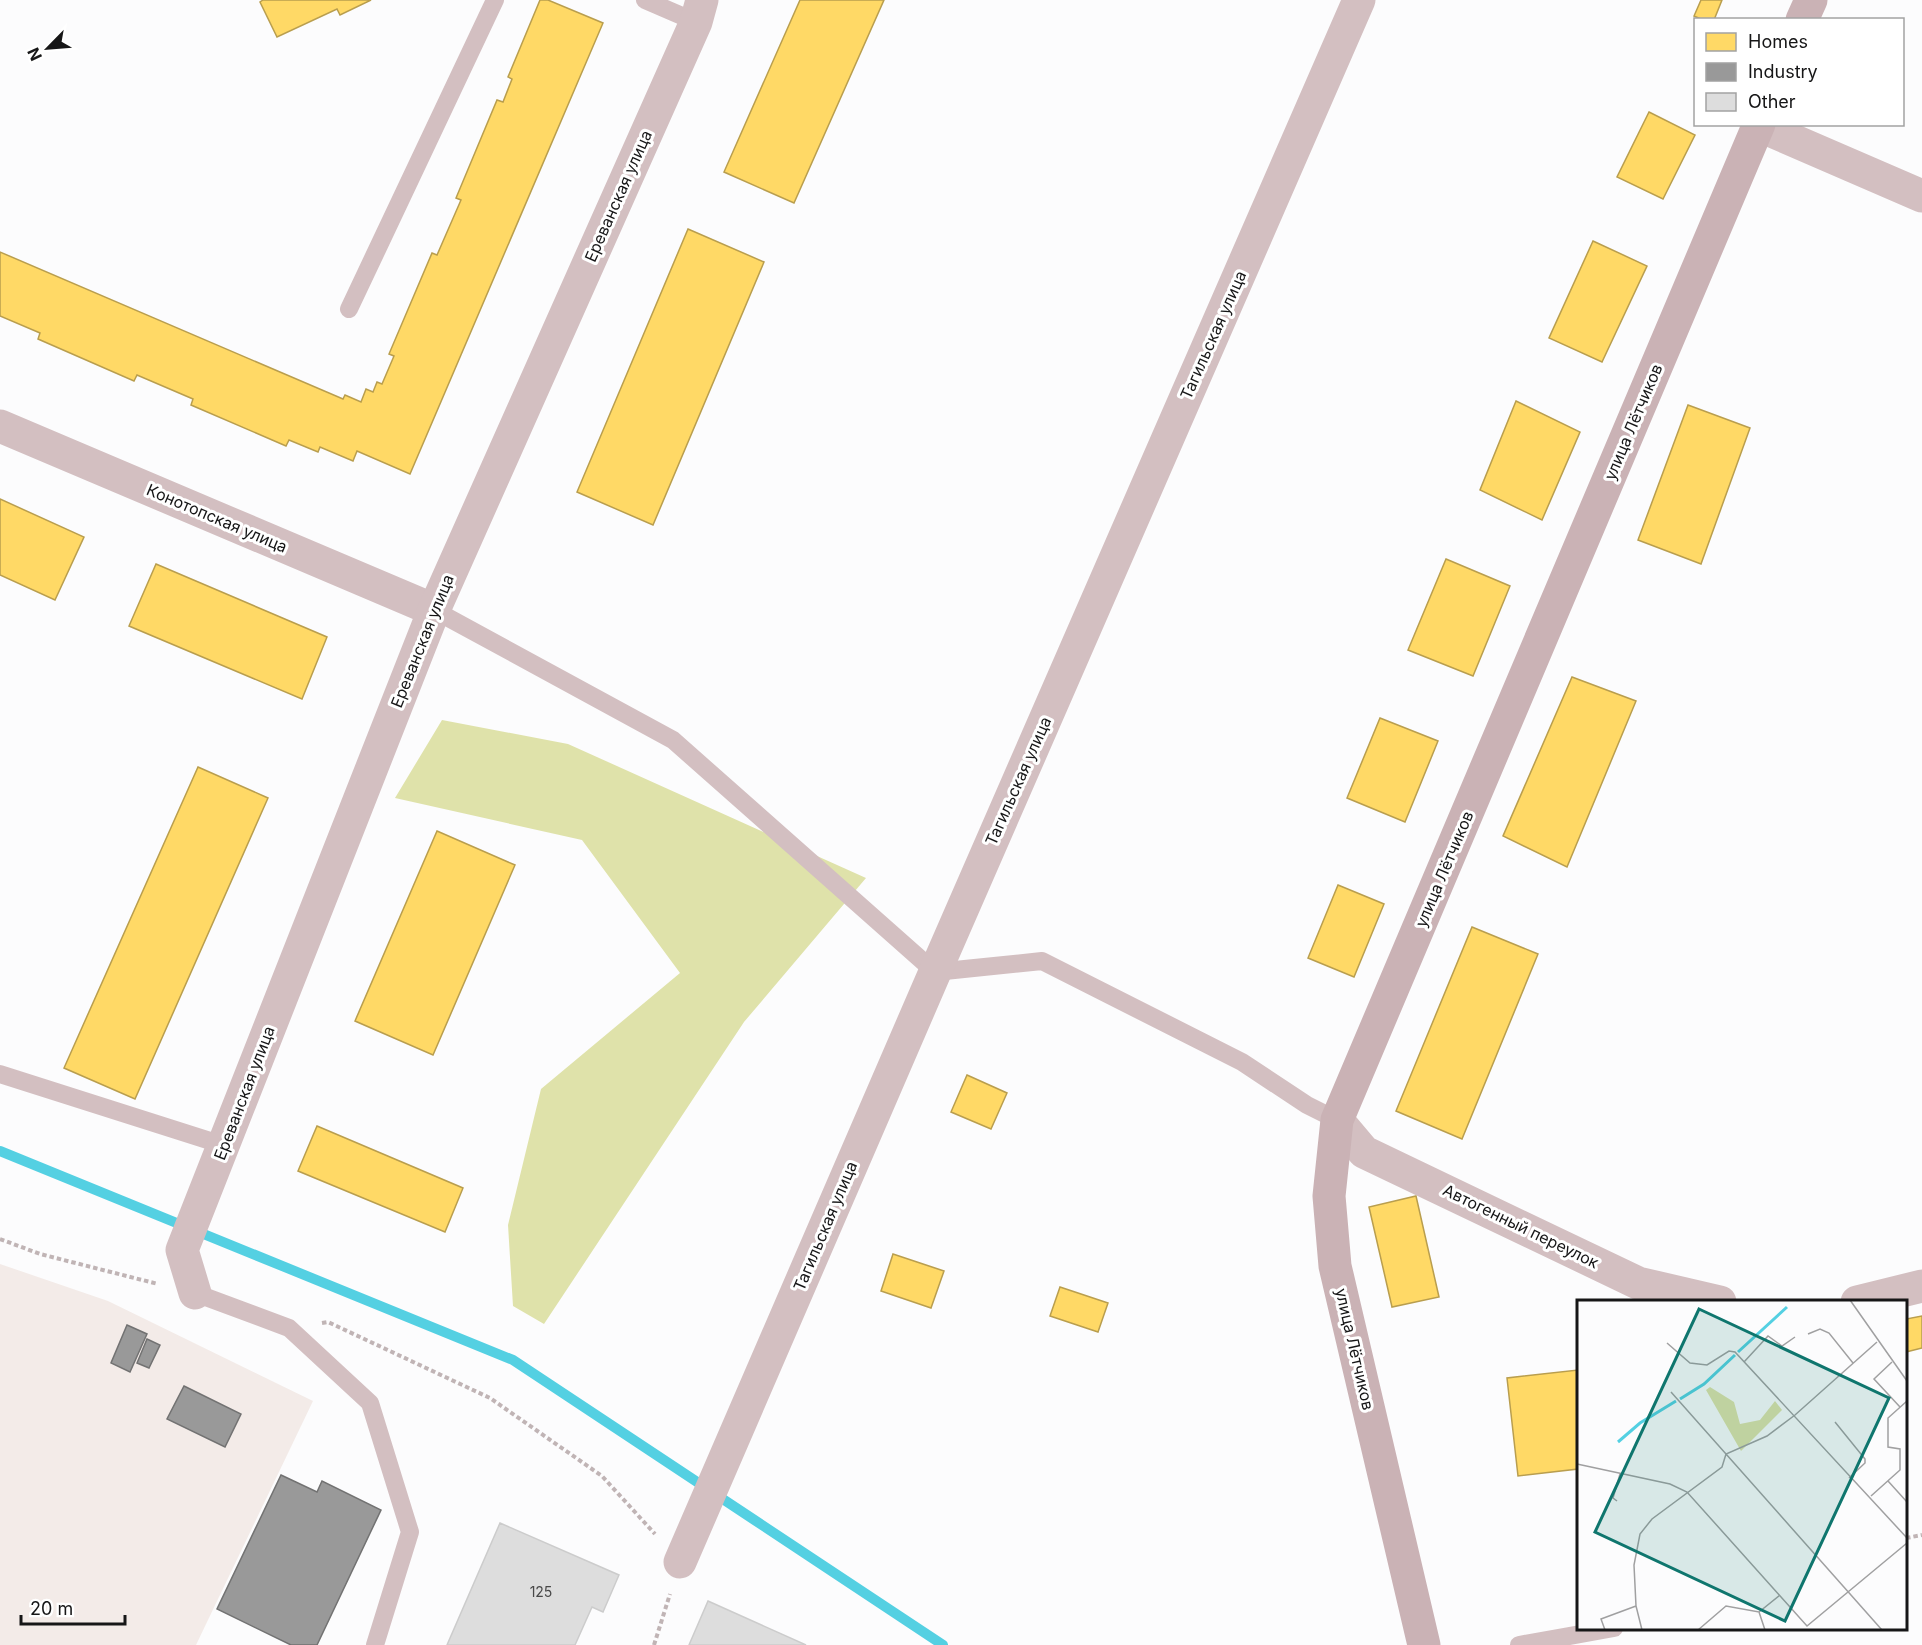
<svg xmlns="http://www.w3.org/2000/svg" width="1922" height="1645" font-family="Inter,sans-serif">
	<rect width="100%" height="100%" fill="#fcfcfd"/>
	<polygon fill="#f3ebe8" points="0,1264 108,1301 313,1401 196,1645 0,1645"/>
	<polygon fill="#dfe2aa" points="442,720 568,744 866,878 744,1022 544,1324 513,1306 508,1225 541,1089 680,973 582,840 395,798"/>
	<g fill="#ffd966" stroke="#b99e4e" stroke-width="1.5">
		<polygon points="263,0 371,0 340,15 337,9 277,37 260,2"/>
		<polygon points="540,0 548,0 603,23 410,474 357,451 353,461 320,447 318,452 289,440 286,446 191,405 193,399 137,375 134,381 38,339 40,333 0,316 0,252 343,399 345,395 361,402 366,389 373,392 377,382 382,384 394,356 389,354 432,253 437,255 461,200 456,198 497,100 503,102 512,79 508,77"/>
		<polygon points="800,0 884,0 794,203 724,172"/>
		<polygon points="1701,0 1722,0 1714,20 1703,20 1694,16"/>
		<polygon points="1649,112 1695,135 1663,199 1617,177"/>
		<polygon points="688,229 764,262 653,525 577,492"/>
		<polygon points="1593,241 1647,266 1602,362 1549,338"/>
		<polygon points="1516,401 1580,432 1542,520 1480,490"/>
		<polygon points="1688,405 1750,428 1701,564 1638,540"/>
		<polygon points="0,499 84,537 55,600 0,575"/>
		<polygon points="1446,559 1510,586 1473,676 1408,650"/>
		<polygon points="156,564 327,637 302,699 129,626"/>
		<polygon points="1572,677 1636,701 1567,867 1503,836"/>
		<polygon points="1380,718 1438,741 1405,822 1347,798"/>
		<polygon points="198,767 268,798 135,1099 64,1068"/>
		<polygon points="437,831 515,865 433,1055 355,1021"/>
		<polygon points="1338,885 1384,904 1354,977 1308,958"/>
		<polygon points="1472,927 1538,954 1462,1139 1396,1111"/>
		<polygon points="967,1075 1007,1093 991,1129 951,1112"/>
		<polygon points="317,1126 463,1188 445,1232 298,1171"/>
		<polygon points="1416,1196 1439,1297 1392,1307 1369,1207"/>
		<polygon points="893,1254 944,1271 931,1308 881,1291"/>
		<polygon points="1060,1287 1108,1303 1098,1332 1050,1316"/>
		<polygon points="1922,1316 1922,1348 1906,1352 1906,1319"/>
		<polygon points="1578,1370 1578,1469 1518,1476 1507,1378"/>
	</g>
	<g fill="#999" stroke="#727272" stroke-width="1.5">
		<polygon points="127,1325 147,1334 130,1372 111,1363"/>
		<polygon points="147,1339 160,1345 149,1368 137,1363"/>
		<polygon points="184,1386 241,1414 225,1447 167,1419"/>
		<polygon points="281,1475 317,1492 322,1481 381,1510 317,1645 291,1645 217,1609"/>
	</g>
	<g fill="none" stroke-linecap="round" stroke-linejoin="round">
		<polyline stroke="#54d0e2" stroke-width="10" points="0,1151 513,1360 943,1645"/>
	</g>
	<g fill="#ddd" stroke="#ccc" stroke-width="1.5">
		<polygon points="500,1523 619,1575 603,1612 592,1607 575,1645 447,1645"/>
		<polygon points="708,1601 806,1645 689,1645"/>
	</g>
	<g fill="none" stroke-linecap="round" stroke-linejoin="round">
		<g stroke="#c0b4b5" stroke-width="4" stroke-dasharray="4.5 3" stroke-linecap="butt">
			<polyline points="0,1239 40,1254 158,1284"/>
			<polyline points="322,1323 328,1322 490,1398 602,1476 655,1534"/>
			<polyline points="1906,1538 1922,1535"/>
			<polyline points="654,1645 670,1594"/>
		</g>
		<g stroke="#d3bfc1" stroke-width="18">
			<polyline points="645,0 696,22"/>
			<polyline points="349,309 495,0"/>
			<polyline points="434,610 673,740 935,972 1042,961 1242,1062 1307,1105 1337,1120"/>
			<polyline points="0,1074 223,1145"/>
			<polyline points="195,1293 289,1328 370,1403 410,1532 375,1645"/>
			<polyline points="1519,1645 1614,1628"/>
		</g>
		<g stroke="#d3bfc1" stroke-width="33">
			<polyline points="1758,125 1922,196"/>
			<polyline points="0,426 434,610"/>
			<polyline points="1337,1120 1364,1152 1638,1283 1720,1302"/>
			<polyline points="195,1293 182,1250 434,610 696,22 702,0"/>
			<polyline points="1857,1302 1922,1286"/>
			<polyline points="680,1562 935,972 1359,0"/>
		</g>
		<g stroke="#cab2b5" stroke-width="33">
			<polyline points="1802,20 1811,0"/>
			<polyline points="1424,1645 1335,1266 1329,1196 1337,1120 1759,124"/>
		</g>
	</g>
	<g text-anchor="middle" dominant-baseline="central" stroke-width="6" stroke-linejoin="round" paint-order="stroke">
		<g font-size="14" fill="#484848">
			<text x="541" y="1591">125</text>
		</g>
		<g font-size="16" fill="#161617" stroke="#fff">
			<text transform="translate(618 196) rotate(-66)">Ереванская улица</text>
			<text transform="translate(1213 335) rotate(-66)">Тагильская улица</text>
			<text transform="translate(1633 422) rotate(-67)">улица Лётчиков</text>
			<text transform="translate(217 518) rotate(23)">Конотопская улица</text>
			<text transform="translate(422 641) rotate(-68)">Ереванская улица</text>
			<text transform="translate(1018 781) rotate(-66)">Тагильская улица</text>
			<text transform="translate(1444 869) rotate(-67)">улица Лётчиков</text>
			<text transform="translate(244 1093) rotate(-69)">Ереванская улица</text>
			<text transform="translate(825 1226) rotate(-67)">Тагильская улица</text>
			<text transform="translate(1521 1226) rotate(26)">Автогенный переулок</text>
			<text transform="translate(1355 1349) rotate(77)">улица Лётчиков</text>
		</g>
	</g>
	<g transform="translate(1577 1300)">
		<rect width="330" height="330" fill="#fcfcfd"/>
		<path d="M133 87 157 102 163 124 183 120 198 101 205 110 164 151 129 90Z" fill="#dfe2aa"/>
		<path fill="none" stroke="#54d0e2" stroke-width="3" d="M161 52 210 7M103 99 127 84 158 55M41 142 63 123 99 101"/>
		<path fill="none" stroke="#a0a0a1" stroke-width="1.5" d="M273 0 330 81M231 34 243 29 252 33 276 63M90 43 113 63 130 65 152 51 158 52 330 238M167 62 191 36 205 46 218 37M315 62 297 79 323 107M94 92 305 330M258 122 288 159V163L272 178M0 164 93 184 110 192 230 326 330 243M311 181 330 202M294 196 323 170V149L311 147V118L330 101M40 201 36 198 43 174M182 312 188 330M28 330 24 319 59 306M65 330 59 306 57 265 63 234 75 219 145 167 149 154 190 136 218 115 300 42M121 330 149 306 182 312 203 295"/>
		<path fill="#0f766e" fill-opacity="0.15" stroke="#0f766e" stroke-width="3" d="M122 9 312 98 208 321 18 232Z"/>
		<rect width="330" height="330" fill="none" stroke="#161617" stroke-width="3"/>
	</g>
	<rect x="1694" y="18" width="210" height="108" fill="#ffffff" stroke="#a2a2a2" stroke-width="1.5"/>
	<rect x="1706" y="33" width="30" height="18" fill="#ffd966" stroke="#a2a2a2" stroke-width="1.5"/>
	<text x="1748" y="48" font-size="18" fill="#161617">Homes</text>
	<rect x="1706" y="63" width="30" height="18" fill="#999999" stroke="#a2a2a2" stroke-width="1.5"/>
	<text x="1748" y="78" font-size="18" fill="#161617">Industry</text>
	<rect x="1706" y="93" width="30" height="18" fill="#dddddd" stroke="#a2a2a2" stroke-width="1.5"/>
	<text x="1748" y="108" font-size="18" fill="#161617">Other</text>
	<g transform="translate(48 48) rotate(245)" stroke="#ffffff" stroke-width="4.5" paint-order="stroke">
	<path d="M0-4.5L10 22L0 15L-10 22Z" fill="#161617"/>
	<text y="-9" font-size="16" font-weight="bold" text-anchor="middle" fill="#161617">N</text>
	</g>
	<path d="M21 1615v9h104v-9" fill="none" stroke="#161617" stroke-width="3"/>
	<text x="30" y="1615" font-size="18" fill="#161617" stroke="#ffffff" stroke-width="4.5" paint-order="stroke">20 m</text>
</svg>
